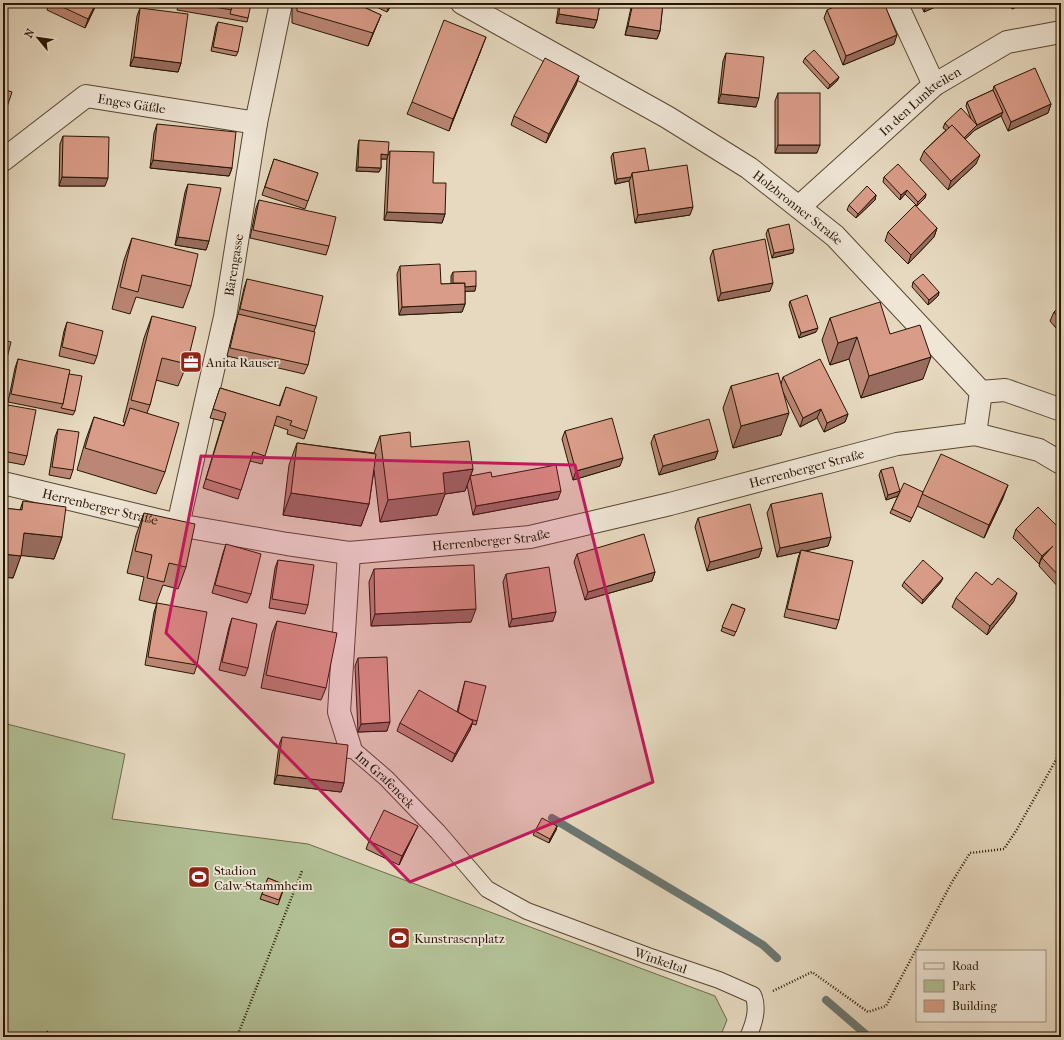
<svg xmlns="http://www.w3.org/2000/svg" width="1064" height="1040" font-family="'IM FELL French Canon',serif">
	<rect width="100%" height="100%" fill="#e6d9c0"/>
	<filter id="stains"><feTurbulence type="fractalNoise" baseFrequency=".005" numOctaves="4"/><feColorMatrix values="0 0 0 0 .2 0 0 0 0 .09 0 0 0 0 .02 0 0 0 .5 -.17"/></filter>
	<radialGradient id="worn" r=".72"><stop offset=".6" stop-color="#630" stop-opacity="0"/><stop offset="1" stop-color="#630" stop-opacity=".3"/></radialGradient>
	<polygon fill="#b2c095" stroke="#6c6a4c" points="3,723 125,754 112,819 308,844 715,996 727,1020 720,1037 3,1037"/>
	<g fill="none" stroke-linecap="round" stroke-linejoin="round">
		<g stroke="#6b7771" stroke-width="8">
			<polyline points="552,818 713,914 763,945 777,958"/>
			<polyline points="826,1000 869,1037"/>
		</g>
		<g stroke="#574632" stroke-width="18">
			<g id="service">
				<path id="s1" d="M350 747 386 778 438 832 487 889 527 911 648 956 719 980 753 995C759 1008 754 1024 748 1037"/>
			</g>
		</g>
		<g stroke="#574632" stroke-width="24">
			<g id="minor">
				<path id="s2" d="M462 3 667 117 749 168 835 236 981 392 975 434"/>
				<polyline points="896,3 934,85"/>
				<path id="s3" d="M3 160 86 96 256 123"/>
				<path id="s4" d="M799 207 934 85 1007 42 1061 32"/>
				<polyline points="981,392 1005,390 1059,409 1061,408"/>
				<path id="s5" d="M178 525 225 317 256 123 281 3"/>
				<polyline points="349,553 339,712 350,747"/>
			</g>
		</g>
		<g stroke="#574632" stroke-width="24">
			<g id="tertiary">
				<path id="s6" d="M3 483 178 525 287 544 349 553 530 537 670 504 897 444 975 434 1039 450 1061 463"/>
			</g>
		</g>
		<g stroke="#271502" stroke-width="2.5" stroke-dasharray="1 2" stroke-linecap="butt">
			<polyline points="773,991 812,972 868,1012 886,1006 952,882 970,853 1004,849 1016,831 1061,751"/>
			<polyline points="19,1037 21,1036 25,1037"/>
			<polyline points="36,1037 47,1032 60,1037"/>
			<polyline points="237,1037 302,871"/>
		</g>
		<use href="#service" stroke="#efe6d6" stroke-width="16"/>
		<use href="#minor" stroke="#efe6d6" stroke-width="22"/>
		<use href="#tertiary" stroke="#efe6d6" stroke-width="22"/>
	</g>
	<g fill="#bb8675" stroke="#271502">
		<polygon points="49,3 97,3 85,28 47,10"/>
		<polygon points="179,3 245,3 248,18 247,22 177,10"/>
		<polygon points="292,3 355,3 381,15 368,46 292,23"/>
		<polygon points="368,3 393,3 387,12"/>
		<polygon points="559,3 600,3 597,20 594,28 556,23"/>
		<polygon points="632,3 663,3 660,31 657,39 625,35"/>
		<polygon points="920,3 944,3 924,12"/>
		<polygon points="1009,3 1025,3 1012,9"/>
		<polygon points="140,8 181,63 178,72 130,66 137,16"/>
		<polygon points="827,10 894,44 843,65 824,18"/>
		<polygon points="218,22 238,52 236,56 211,51 216,26"/>
		<polygon points="481,50 449,131 407,114 412,102"/>
		<polygon points="726,53 756,107 718,103 723,61"/>
		<polygon points="805,58 839,77 837,81 828,89 803,62"/>
		<polygon points="579,76 576,85 546,143 511,125 514,116"/>
		<polygon points="994,86 1051,104 1048,113 1008,131 1001,116 975,130 965,139 976,164 948,190 920,160 924,151 946,130 943,128 945,123 971,119 966,106 967,102 993,90"/>
		<polygon points="778,93 817,153 775,153 775,101"/>
		<polygon points="157,124 232,168 229,176 150,168 154,133"/>
		<polygon points="63,136 105,186 59,186 60,144"/>
		<polygon points="359,140 388,155 390,151 433,183 445,214 442,223 384,220 387,159 381,159 381,168 379,172 356,171 358,145"/>
		<polygon points="613,153 649,171 690,215 635,223 629,181 615,184 611,157"/>
		<polygon points="274,159 318,173 305,209 262,195"/>
		<polygon points="884,177 926,194 925,198 917,206 905,194 900,200 883,182"/>
		<polygon points="188,184 209,241 206,250 175,245 185,192"/>
		<polygon points="876,195 875,200 856,218 847,210 849,205"/>
		<polygon points="259,200 329,246 326,255 250,238 256,208"/>
		<polygon points="937,228 934,237 908,264 885,241 888,232"/>
		<polygon points="768,229 793,253 772,258 766,234"/>
		<polygon points="132,238 191,286 183,308 136,297 130,314 112,309 124,260"/>
		<polygon points="713,250 770,291 718,301 710,258"/>
		<polygon points="400,266 441,284 451,284 451,276 453,272 475,291 465,291 465,304 462,312 399,315 397,274"/>
		<polygon points="247,279 316,326 314,331 308,365 304,374 227,356 235,323 238,315 244,288"/>
		<polygon points="913,282 939,292 938,296 928,305 912,287"/>
		<polygon points="790,301 816,332 799,338 789,305"/>
		<polygon points="1061,306 1061,334 1050,321 1054,312"/>
		<polygon points="152,316 187,364 178,386 156,380 150,405 147,413 165,472 156,494 77,470 86,439 94,417 123,426 125,423 123,422 144,338"/>
		<polygon points="830,318 890,334 923,379 861,398 849,359 830,365 822,340"/>
		<polygon points="67,322 97,356 94,364 59,356 64,331"/>
		<polygon points="18,359 69,374 75,411 73,415 8,402 15,368"/>
		<polygon points="783,377 848,414 845,422 824,432 817,418 800,427 783,392 781,435 733,448 723,408 731,386 781,384"/>
		<polygon points="286,387 307,431 304,439 287,434 288,430 274,425 262,464 250,461 238,499 203,488 223,421 210,418 220,388 279,406"/>
		<polygon points="8,405 27,456 24,465 3,461 3,424 5,413"/>
		<polygon points="58,429 73,470 70,479 49,475 55,437"/>
		<polygon points="565,431 620,466 573,480 562,439"/>
		<polygon points="654,435 718,451 715,459 659,475 651,443"/>
		<polygon points="380,436 473,469 465,491 445,494 437,515 380,522 374,470 369,504 361,526 283,515 289,465 297,443 374,453"/>
		<polygon points="881,470 900,491 923,492 1003,498 984,538 917,506 910,522 890,513 898,496 886,500 879,475"/>
		<polygon points="470,476 492,477 558,499 473,515 467,485"/>
		<polygon points="23,501 62,537 54,559 21,555 13,578 3,577 3,508 20,510"/>
		<polygon points="771,504 831,537 828,546 805,551 839,620 836,629 784,617 798,558 800,552 777,557 767,513"/>
		<polygon points="144,513 186,567 178,589 163,585 156,604 139,600 144,577 127,573 136,535"/>
		<polygon points="698,518 762,548 759,557 707,571 695,527"/>
		<polygon points="1016,529 1061,530 1061,590 1039,566 1040,563 1039,564 1013,538"/>
		<polygon points="226,544 251,594 247,603 212,593 223,553"/>
		<polygon points="577,554 655,572 652,581 585,600 574,562"/>
		<polygon points="278,560 308,605 305,614 269,608 275,568"/>
		<polygon points="374,569 471,622 371,626 369,582"/>
		<polygon points="506,574 553,621 509,627 503,582"/>
		<polygon points="904,582 941,582 922,604 902,586"/>
		<polygon points="992,585 1014,601 987,635 952,607 956,598"/>
		<polygon points="157,603 197,665 194,674 145,665 154,612"/>
		<polygon points="732,604 745,609 734,636 721,631"/>
		<polygon points="232,618 248,668 245,676 219,670 229,627"/>
		<polygon points="277,621 326,688 321,700 261,688 272,633"/>
		<polygon points="358,658 387,731 358,732 355,666"/>
		<polygon points="465,681 477,721 476,725 472,724 470,730 452,762 397,731 400,723 457,712"/>
		<polygon points="282,737 344,783 341,792 274,784 279,745"/>
		<polygon points="557,826 556,830 549,843 533,835 535,831"/>
		<polygon points="414,834 399,865 366,849 369,841"/>
		<polygon points="268,878 285,885 278,905 260,899"/>
	</g>
	<g fill="#986d5f" stroke="#271502">
		<polygon points="96,3 97,3 85,28 88,19"/>
		<polygon points="390,3 393,3 387,12"/>
		<polygon points="927,3 944,3 924,12"/>
		<polygon points="1017,3 1025,3 1012,9 1013,5"/>
		<polygon points="559,14 597,20 594,28 556,23"/>
		<polygon points="381,15 376,27 368,46 373,33"/>
		<polygon points="628,26 660,31 657,39 625,35"/>
		<polygon points="897,35 894,44 843,65 846,56"/>
		<polygon points="486,37 481,50 449,131 453,119"/>
		<polygon points="134,57 181,63 178,72 130,66"/>
		<polygon points="579,76 576,85 546,143 549,134"/>
		<polygon points="839,77 837,81 828,89 830,85"/>
		<polygon points="721,94 759,98 756,107 718,103"/>
		<polygon points="1051,104 1048,113 1008,131 1011,122"/>
		<polygon points="1003,112 1001,116 975,130 959,145 961,140 977,125"/>
		<polygon points="778,145 820,145 817,153 775,153"/>
		<polygon points="381,154 388,155 387,159 379,159"/>
		<polygon points="980,155 976,164 948,190 951,181"/>
		<polygon points="153,160 232,168 229,176 150,168"/>
		<polygon points="358,167 381,168 379,172 356,171"/>
		<polygon points="62,177 108,178 105,186 59,186"/>
		<polygon points="631,177 629,181 615,184 617,179"/>
		<polygon points="907,190 905,194 900,200 901,195"/>
		<polygon points="926,194 925,198 917,206 918,202"/>
		<polygon points="876,195 875,200 856,218 858,214"/>
		<polygon points="693,207 690,215 635,223 638,215"/>
		<polygon points="387,212 445,214 442,223 384,220"/>
		<polygon points="937,228 934,237 908,264 911,255"/>
		<polygon points="178,237 209,241 206,250 175,245"/>
		<polygon points="794,249 793,253 772,258 774,253"/>
		<polygon points="773,283 770,291 718,301 721,293"/>
		<polygon points="476,286 475,291 451,292 453,287"/>
		<polygon points="939,292 938,296 928,305 929,300"/>
		<polygon points="465,304 462,312 399,315 402,307"/>
		<polygon points="818,328 816,332 799,338 801,333"/>
		<polygon points="857,337 849,359 830,365 838,343"/>
		<polygon points="931,357 923,379 861,398 869,376"/>
		<polygon points="821,409 817,418 800,427 803,418"/>
		<polygon points="789,413 781,435 733,448 741,426"/>
		<polygon points="848,414 845,422 824,432 827,423"/>
		<polygon points="718,451 715,459 659,475 663,466"/>
		<polygon points="623,458 620,466 573,480 576,471"/>
		<polygon points="473,469 465,491 445,494 437,515 380,522 388,500 443,473"/>
		<polygon points="1008,485 1003,498 984,538 989,525"/>
		<polygon points="561,491 558,499 473,515 476,506"/>
		<polygon points="900,491 898,496 886,500 888,495"/>
		<polygon points="291,493 369,504 361,526 283,515"/>
		<polygon points="24,533 62,537 54,559 16,555"/>
		<polygon points="831,537 828,546 777,557 780,548"/>
		<polygon points="1053,546 1042,558 1039,564 1042,556"/>
		<polygon points="762,548 759,557 707,571 710,562"/>
		<polygon points="3,554 21,556 13,578 3,577"/>
		<polygon points="655,572 652,581 585,600 588,592"/>
		<polygon points="943,578 941,582 922,604 923,600"/>
		<polygon points="1017,593 1014,601 987,635 990,626"/>
		<polygon points="476,609 471,622 371,626 375,614"/>
		<polygon points="556,612 553,621 509,627 512,619"/>
		<polygon points="473,721 470,730 452,762 455,754"/>
		<polygon points="390,722 387,731 358,732 361,724"/>
		<polygon points="277,775 344,783 341,792 274,784"/>
		<polygon points="418,826 414,834 399,865 402,856"/>
		<polygon points="557,826 556,830 549,843 550,839"/>
	</g>
	<g fill="#d99c88" stroke="#271502">
		<polygon points="54,3 96,3 88,19"/>
		<polygon points="191,3 233,3 232,10"/>
		<polygon points="233,3 245,3 251,4 248,18 230,14"/>
		<polygon points="297,3 355,3 381,15 373,33 297,11"/>
		<polygon points="560,3 600,3 597,20 559,14"/>
		<polygon points="633,3 663,3 660,31 628,26"/>
		<polygon points="844,3 884,3 897,35 846,56 827,10"/>
		<polygon points="1012,3 1017,3 1013,5"/>
		<polygon points="140,8 188,14 181,63 134,57"/>
		<polygon points="444,20 486,37 453,119 412,102"/>
		<polygon points="218,22 243,27 238,52 213,47"/>
		<polygon points="814,50 839,77 830,85 805,58"/>
		<polygon points="726,53 764,57 759,98 721,94"/>
		<polygon points="545,58 579,76 549,134 514,116"/>
		<polygon points="1035,68 1051,104 1011,122 994,86"/>
		<polygon points="3,89 12,92 3,119"/>
		<polygon points="993,90 1003,112 977,125 967,102"/>
		<rect x="778" y="93" width="42" height="52"/>
		<polygon points="961,108 977,125 964,138 952,125 949,128 945,123"/>
		<polygon points="157,124 236,132 232,168 153,160"/>
		<polygon points="952,125 980,155 951,181 924,151"/>
		<polygon points="63,136 109,137 108,178 62,177"/>
		<polygon points="359,140 389,142 388,155 381,154 381,168 358,167"/>
		<polygon points="645,148 649,171 632,173 631,177 617,179 613,153"/>
		<polygon points="390,151 434,152 433,183 446,183 445,214 387,212"/>
		<polygon points="274,159 318,173 308,201 265,187"/>
		<polygon points="898,164 926,194 918,202 907,190 901,195 884,177"/>
		<polygon points="687,165 693,207 638,215 632,173"/>
		<polygon points="188,184 221,188 209,241 178,237"/>
		<polygon points="867,186 876,195 858,214 849,205"/>
		<polygon points="259,200 336,217 329,246 253,230"/>
		<polygon points="915,205 937,228 911,255 888,232"/>
		<polygon points="789,224 794,249 774,253 768,229"/>
		<polygon points="132,238 198,254 191,286 142,275 138,292 120,287"/>
		<polygon points="765,239 773,283 721,293 713,250"/>
		<polygon points="440,264 441,284 465,283 465,304 402,307 400,266"/>
		<polygon points="476,271 476,286 465,287 465,283 453,283 453,272"/>
		<polygon points="923,274 939,292 929,300 913,282"/>
		<polygon points="247,279 323,296 316,326 240,309"/>
		<polygon points="807,295 818,328 801,333 790,301"/>
		<polygon points="880,302 890,334 920,325 931,357 869,376 857,337 838,343 830,318"/>
		<polygon points="1061,306 1061,321 1054,312"/>
		<polygon points="238,314 315,332 308,365 230,348"/>
		<polygon points="152,316 196,327 187,364 162,358 150,405 131,400"/>
		<polygon points="67,322 103,331 97,356 62,347"/>
		<polygon points="3,340 11,342 3,374"/>
		<polygon points="18,359 70,370 63,404 11,394"/>
		<polygon points="820,359 848,414 827,423 821,409 803,418 783,377"/>
		<polygon points="778,373 789,413 741,426 731,386"/>
		<polygon points="69,374 82,376 75,411 61,408 63,404"/>
		<polygon points="286,387 317,397 307,431 290,425 292,421 277,416 265,456 253,452 241,490 206,479 226,413 213,409 220,388 280,406"/>
		<polygon points="8,405 36,410 27,456 3,451 3,430"/>
		<polygon points="130,408 179,423 165,472 85,448 94,417 124,426"/>
		<polygon points="612,418 623,458 576,471 565,431"/>
		<polygon points="709,419 718,451 663,466 654,435"/>
		<polygon points="58,429 79,432 73,470 52,467"/>
		<polygon points="410,432 411,447 469,441 473,469 443,473 445,493 388,500 380,436"/>
		<polygon points="297,443 376,454 369,504 291,493"/>
		<polygon points="941,454 1008,485 989,525 922,494"/>
		<polygon points="556,465 561,491 476,506 470,476 491,472 492,477"/>
		<polygon points="893,467 900,491 888,495 881,470"/>
		<polygon points="904,483 923,492 918,505 912,518 892,509"/>
		<polygon points="822,493 831,537 780,548 771,504"/>
		<polygon points="23,501 66,507 62,537 24,533 21,556 3,554 3,508 22,510"/>
		<polygon points="750,504 762,548 710,562 698,518"/>
		<polygon points="1038,507 1061,530 1061,578 1042,558 1053,546 1042,556 1016,529"/>
		<polygon points="144,513 195,524 186,567 169,563 164,582 147,578 152,555 135,551"/>
		<polygon points="644,534 655,572 588,592 577,554"/>
		<polygon points="226,544 261,554 251,594 215,585"/>
		<polygon points="801,550 853,561 839,620 787,609"/>
		<polygon points="278,560 314,565 308,605 272,599"/>
		<polygon points="923,560 943,578 923,600 904,582"/>
		<polygon points="474,565 476,609 375,614 374,569"/>
		<polygon points="549,567 556,612 512,619 506,574"/>
		<polygon points="976,572 992,585 998,578 1017,593 990,626 956,598"/>
		<polygon points="157,603 207,612 197,665 148,657"/>
		<polygon points="732,604 745,609 736,632 722,627"/>
		<polygon points="232,618 257,624 248,668 222,662"/>
		<polygon points="277,621 337,633 326,688 266,675"/>
		<polygon points="387,657 390,722 361,724 358,658"/>
		<polygon points="465,681 486,686 477,721 470,719 458,712"/>
		<polygon points="419,690 473,721 455,754 400,723"/>
		<polygon points="282,737 348,745 344,783 277,775"/>
		<polygon points="384,810 418,826 402,856 369,841"/>
		<polygon points="542,818 557,826 550,839 535,831"/>
		<polygon points="268,878 285,885 279,900 262,894"/>
	</g>
	<path fill="#c2185b" fill-opacity="0.2" stroke="#c2185b" stroke-width="3" stroke-linejoin="round" d="M201 456 575 465 653 782 410 882 166 633Z"/>
	<defs>
		<g id="office-square" transform="scale(1.15)"><rect x="-9" y="-9" width="18" height="18" rx="4" fill="#8f2418" stroke="#efe6d6"/><path d="M-6-3h4V-5.5h4V-3h4V5H-6ZM-1-4.5V-3h2v-1.5ZM-6 0V1H6V0Z" fill="#fff"/></g>
		<g id="stadium-square" transform="scale(1.15)"><rect x="-9" y="-9" width="18" height="18" rx="4" fill="#8f2418" stroke="#efe6d6"/><path d="M0-5a6.5 5 0 1 0 0 10a6.5 5 0 1 0 0-10ZM-3.5-1.8h7v3.6h-7Z" fill="#fff"/></g>
	</defs>
	<g fill-rule="evenodd">
		<use href="#office-square" x="191" y="362"/>
		<use href="#stadium-square" x="199" y="877"/>
		<use href="#stadium-square" x="399" y="938"/>
	</g>
	<g text-anchor="middle" dominant-baseline="central" stroke-width="3.5" stroke-linejoin="round" paint-order="stroke">
		<g font-size="13" fill="#271502" stroke="#efe6d6">
			<text stroke="none"><textPath href="#s4" startOffset="161">In den Lunkteilen</textPath></text>
			<text stroke="none"><textPath href="#s3" startOffset="151">Enges Gäßle</textPath></text>
			<text stroke="none"><textPath href="#s2" startOffset="394">Holzbronner Straße</textPath></text>
			<text stroke="none"><textPath href="#s5" startOffset="266">Bärengasse</textPath></text>
			<text stroke="none"><textPath href="#s6" startOffset="820">Herrenberger Straße</textPath></text>
			<text stroke="none"><textPath href="#s6" startOffset="100">Herrenberger Straße</textPath></text>
			<text stroke="none"><textPath href="#s6" startOffset="496">Herrenberger Straße</textPath></text>
			<text stroke="none"><textPath href="#s1" startOffset="48">Im Grafeneck</textPath></text>
			<text stroke="none"><textPath href="#s1" startOffset="386">Winkeltal</textPath></text>
		</g>
		<g font-size="13" fill="#271502" stroke="#efe6d6" text-anchor="start">
			<text x="206" y="362">Anita Rauser</text>
			<text x="214" y="870">Stadion<tspan x="214" dy="15">Calw-Stammheim</tspan></text>
			<text x="414" y="938">Kunstrasenplatz</text>
		</g>
	</g>
	<rect width="1064" height="1040" fill="none" stroke="#e6d9c0" stroke-width="16"/>
	<rect x="4" y="4" width="1056" height="1032" fill="none" stroke="#271502" stroke-width="2"/>
	<rect x="8" y="8" width="1048" height="1024" fill="none" stroke="#271502"/>
	<rect x="916" y="950" width="130" height="72" fill="#efe6d6" stroke="#9f9281"/>
	<rect x="924" y="963" width="20" height="6" fill="#efe6d6" stroke="#9f9281"/>
	<text x="952" y="970" font-size="12" fill="#271502">Road</text>
	<rect x="924" y="980" width="20" height="12" fill="#b2c095" stroke="#9f9281"/>
	<text x="952" y="990" font-size="12" fill="#271502">Park</text>
	<rect x="924" y="1000" width="20" height="12" fill="#d99c88" stroke="#9f9281"/>
	<text x="952" y="1010" font-size="12" fill="#271502">Building</text>
	<g transform="translate(38 38) rotate(299)" stroke="#efe6d6" stroke-width="3" paint-order="stroke">
	<path d="M0-3L7 15L0 10L-7 15Z" fill="#271502"/>
	<text y="-6" font-size="11" font-weight="bold" text-anchor="middle" fill="#271502">N</text>
	</g>
	<rect width="100%" height="100%" filter="url(#stains)"/>
	<rect width="100%" height="100%" fill="url(#worn)"/>
</svg>
